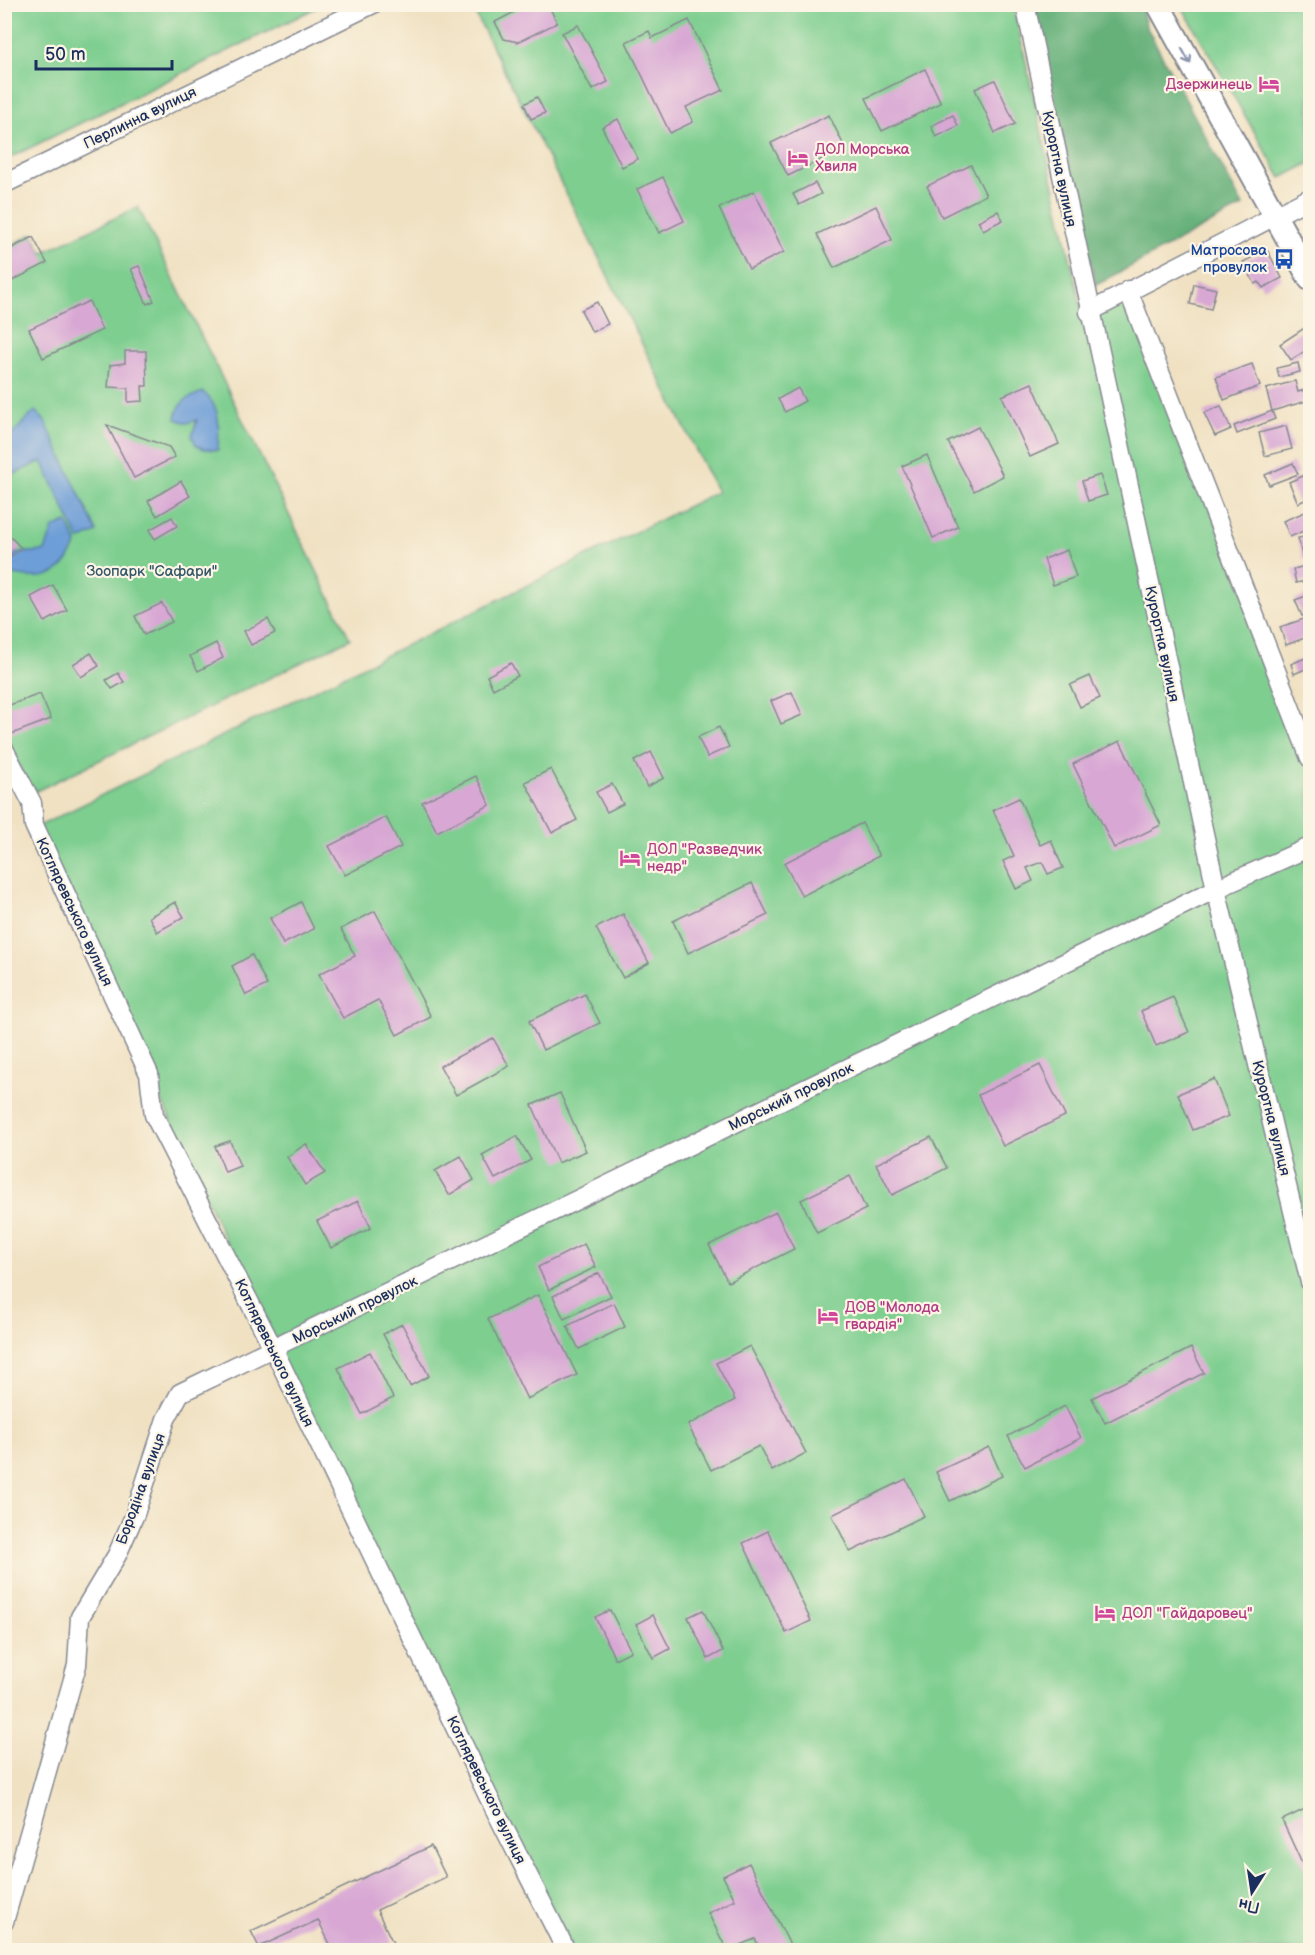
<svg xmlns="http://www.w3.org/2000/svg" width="1315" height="1955" font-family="'Balsamiq Sans',sans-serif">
	<rect width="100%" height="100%" fill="#fcf5e5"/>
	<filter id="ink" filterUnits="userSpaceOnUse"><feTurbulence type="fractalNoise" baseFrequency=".0167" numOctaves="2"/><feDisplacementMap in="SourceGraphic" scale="12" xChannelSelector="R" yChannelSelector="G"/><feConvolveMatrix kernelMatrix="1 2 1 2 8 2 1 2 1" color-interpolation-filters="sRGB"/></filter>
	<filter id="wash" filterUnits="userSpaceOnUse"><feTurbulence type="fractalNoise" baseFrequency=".008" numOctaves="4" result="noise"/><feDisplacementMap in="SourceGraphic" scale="24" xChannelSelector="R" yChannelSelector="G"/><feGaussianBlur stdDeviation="1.35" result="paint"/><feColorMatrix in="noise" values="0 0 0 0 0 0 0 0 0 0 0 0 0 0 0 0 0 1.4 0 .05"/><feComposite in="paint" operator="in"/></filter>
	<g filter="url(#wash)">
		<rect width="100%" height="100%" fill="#f0e1c2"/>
		<g fill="#7dce8f" stroke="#4c7e76" stroke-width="1.5">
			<polygon points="5,4 322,4 322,5 5,160"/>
			<polygon points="471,5 1013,5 1082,311 1091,313 1126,294 1310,762 1310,1950 566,1950 274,1347 37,827 717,492"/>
			<polygon points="1181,5 1310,5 1310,163 1281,178"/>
			<polygon points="138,207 350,639 32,793 5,737 5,249 32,234 42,253"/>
		</g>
		<polygon fill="#66b17a" stroke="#40706c" stroke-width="1.5" points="1034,5 1141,5 1146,26 1243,206 1096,285"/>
		<g fill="#6e9ed7" stroke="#44669a" stroke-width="1.5">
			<path d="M203 392C222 407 219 427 218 450L204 449 196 445 192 436 197 420 187 423 176 419C178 401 187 398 203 392Z"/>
			<polygon points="35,411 45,421 97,532 79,540 42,461 12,475 5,499 5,441"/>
			<path d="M67 522 77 543C61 581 41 581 5 573V564L17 553 45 551 53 528Z"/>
		</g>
		<g id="blocks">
			<g fill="#d8a7d4">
				<polygon points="517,4 548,4 557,23 518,42 504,39 495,22 520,9"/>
				<polygon points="689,20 723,90 686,107 693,122 670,133 626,42 649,31 652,38"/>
				<polygon points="578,25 608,82 592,90 562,33"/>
				<polygon points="925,69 941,103 882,131 866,98"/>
				<polygon points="995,80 1015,124 995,133 975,89"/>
				<polygon points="537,97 545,113 531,119 524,104"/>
				<polygon points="829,115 845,148 788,176 771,143"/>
				<polygon points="953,115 958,126 936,137 931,126"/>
				<polygon points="618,119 638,159 622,167 602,127"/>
				<polygon points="971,165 986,195 942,217 927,186"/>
				<polygon points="663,177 684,221 659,233 637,189"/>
				<polygon points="815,183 821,194 799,205 793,194"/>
				<polygon points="754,191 784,252 749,269 719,208"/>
				<polygon points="876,206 892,240 834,268 817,234"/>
				<polygon points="998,211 1003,220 983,230 978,221"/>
				<polygon points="33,237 47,263 4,285 4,252"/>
				<polygon points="1267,250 1282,278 1263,288 1259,282 1255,284 1243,262"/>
				<polygon points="139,266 154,301 147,304 131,269"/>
				<polygon points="1194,284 1216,289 1211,309 1190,304"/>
				<polygon points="89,301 102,330 43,358 29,329"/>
				<polygon points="597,302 608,324 592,332 581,310"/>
				<polygon points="1309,325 1310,352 1307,350 1291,360 1280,344"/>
				<polygon points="125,351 146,351 147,386 142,386 143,401 128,402 128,388 108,387 110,365 125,363"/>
				<polygon points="1298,363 1300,372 1279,377 1277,368"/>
				<polygon points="1252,364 1260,386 1224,400 1216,377"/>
				<polygon points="1295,381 1298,392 1310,388 1310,400 1272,411 1266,389"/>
				<polygon points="1032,383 1059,444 1030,457 1002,396"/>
				<polygon points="798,388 805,401 785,412 778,399"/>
				<polygon points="1221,406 1231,429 1215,436 1204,413"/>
				<polygon points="1272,411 1275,419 1237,434 1234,426"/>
				<polygon points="107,425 169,447 175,457 134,478"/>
				<polygon points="1286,426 1292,449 1265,456 1259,433"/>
				<polygon points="978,427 1003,476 974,491 948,442"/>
				<polygon points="927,455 958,527 933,538 902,466"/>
				<polygon points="1293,463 1298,474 1269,485 1265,475"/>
				<polygon points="1310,473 1310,508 1307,499 1298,503 1289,482"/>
				<polygon points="1100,475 1107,495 1088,501 1082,481"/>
				<polygon points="181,481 190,496 157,516 148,501"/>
				<polygon points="1310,510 1310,528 1290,537 1283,521"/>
				<polygon points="172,517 177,526 155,539 149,530"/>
				<polygon points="9,535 21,548 5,562 5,539"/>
				<polygon points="1310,536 1310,558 1303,559 1298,538"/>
				<polygon points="1067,550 1076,577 1053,585 1044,559"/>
				<polygon points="1310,565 1310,580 1296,583 1293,569"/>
				<polygon points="53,585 67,610 45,622 31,597"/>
				<polygon points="1309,595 1310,613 1302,616 1295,600"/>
				<polygon points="162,603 172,622 144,635 135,616"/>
				<polygon points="1310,617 1310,636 1286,645 1280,627"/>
				<polygon points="268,619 275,633 251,645 244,631"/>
				<polygon points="216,643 223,658 198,671 190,656"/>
				<polygon points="91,653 99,666 81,677 73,664"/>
				<polygon points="1310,656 1310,667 1294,674 1291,664"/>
				<polygon points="511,663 518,676 493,689 487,676"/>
				<polygon points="118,673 124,682 112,689 106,680"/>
				<polygon points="1090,676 1100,698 1080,707 1070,685"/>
				<polygon points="792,692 802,715 781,724 771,701"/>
				<polygon points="40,694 51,719 4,737 4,707"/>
				<polygon points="719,727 729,747 707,757 698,737"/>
				<polygon points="1120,741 1161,825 1114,848 1073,764"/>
				<polygon points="651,752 664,778 647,787 634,761"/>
				<polygon points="551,769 577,820 552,833 525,782"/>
				<polygon points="476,776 490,805 437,832 422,802"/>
				<polygon points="612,784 623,804 607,812 596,792"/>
				<polygon points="1019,798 1040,845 1051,840 1063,868 1048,874 1042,862 1027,868 1033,881 1016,889 1003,861 1014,856 993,810"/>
				<polygon points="386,817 401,847 345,875 329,846"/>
				<polygon points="862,823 879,856 802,896 784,863"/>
				<polygon points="752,883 768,915 688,953 673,921"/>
				<polygon points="175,902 184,917 157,932 149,917"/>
				<polygon points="301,902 314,929 283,944 270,918"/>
				<polygon points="375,911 431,1017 397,1035 378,1000 343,1018 319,974 355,956 341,929"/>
				<polygon points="623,914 649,963 623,978 596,928"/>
				<polygon points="252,955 267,985 246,995 232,966"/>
				<polygon points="585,994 600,1023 543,1050 529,1021"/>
				<polygon points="1173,997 1189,1032 1156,1046 1141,1011"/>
				<polygon points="493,1038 509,1066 456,1095 440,1066"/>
				<polygon points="1040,1065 1065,1116 1003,1146 978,1095"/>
				<polygon points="1214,1079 1229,1116 1193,1130 1178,1094"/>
				<polygon points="560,1093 586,1151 558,1163 532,1105"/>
				<polygon points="517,1136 531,1160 495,1179 482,1155"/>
				<polygon points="931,1137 947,1168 892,1195 876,1164"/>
				<polygon points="230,1141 240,1166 225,1172 215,1146"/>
				<polygon points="306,1144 325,1173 305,1185 287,1157"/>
				<polygon points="461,1156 474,1180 449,1195 435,1171"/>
				<polygon points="850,1176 866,1209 817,1233 801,1200"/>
				<polygon points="358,1201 371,1228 331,1248 317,1221"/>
				<polygon points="776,1212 794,1249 728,1282 709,1245"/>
				<polygon points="584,1244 596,1267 549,1290 538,1267"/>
				<polygon points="599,1273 611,1296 564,1319 553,1296"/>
				<polygon points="538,1295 577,1375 527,1399 488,1319"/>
				<polygon points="614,1303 625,1327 579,1349 567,1326"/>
				<polygon points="402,1324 429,1376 410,1386 383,1334"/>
				<polygon points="750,1346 806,1453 772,1471 759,1446 711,1470 688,1425 735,1400 716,1363"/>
				<polygon points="1191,1348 1204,1373 1105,1423 1092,1398"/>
				<polygon points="370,1352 393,1398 362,1414 338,1368"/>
				<polygon points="1065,1406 1081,1438 1025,1467 1008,1436"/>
				<polygon points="989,1447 1002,1476 950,1501 936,1472"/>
				<polygon points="906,1479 924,1516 850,1552 832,1515"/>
				<polygon points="768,1531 811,1621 786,1633 743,1543"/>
				<polygon points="610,1610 631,1651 615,1659 595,1617"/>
				<polygon points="703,1610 723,1651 708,1659 688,1617"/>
				<polygon points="653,1615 670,1649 653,1658 636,1624"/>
				<polygon points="1307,1808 1310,1817 1310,1881 1282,1820"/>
				<polygon points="431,1846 446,1877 377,1910 393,1943 378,1950 333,1950 318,1920 259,1947 251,1931"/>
				<polygon points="749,1863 792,1949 789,1950 761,1950 755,1939 727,1950 708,1913 735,1900 723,1876"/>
			</g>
		</g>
	</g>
	<g filter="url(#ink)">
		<use href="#blocks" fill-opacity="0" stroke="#868890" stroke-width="1.5"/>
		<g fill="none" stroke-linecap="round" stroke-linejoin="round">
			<g stroke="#868890" stroke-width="21">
				<g id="minor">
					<polyline points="1025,4 1216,889 1310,1282"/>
					<polyline points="4,184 373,4"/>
					<polyline points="1128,290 1310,758"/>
					<polyline points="1089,312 1310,198"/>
					<polyline points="4,749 32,803 34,825 149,1074 154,1115 274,1350 489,1798 566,1950"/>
					<polyline points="4,1922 77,1665 80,1617 117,1555 135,1514 166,1419 180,1393 1216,889 1310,847"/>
				</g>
			</g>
			<g stroke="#868890" stroke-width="26">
				<polyline id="major" points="1158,4 1310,279"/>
			</g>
			<use href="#minor" stroke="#fff" stroke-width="18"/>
			<use href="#major" stroke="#fff" stroke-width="22"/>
		</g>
		<defs><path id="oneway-shaft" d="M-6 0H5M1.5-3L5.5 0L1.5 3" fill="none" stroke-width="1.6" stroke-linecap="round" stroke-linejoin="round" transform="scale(1.5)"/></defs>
		<use stroke="#8d97ae" href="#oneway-shaft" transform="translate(1186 56) rotate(61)"/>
	</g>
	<defs>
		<g id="hotel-bare" transform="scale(1.62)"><path d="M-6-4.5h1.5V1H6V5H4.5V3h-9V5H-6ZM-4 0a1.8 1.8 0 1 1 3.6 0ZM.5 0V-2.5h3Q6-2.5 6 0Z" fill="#d1479c" stroke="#fcf5e5" stroke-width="2.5" paint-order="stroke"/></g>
		<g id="bus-bare" transform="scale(1.62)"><path d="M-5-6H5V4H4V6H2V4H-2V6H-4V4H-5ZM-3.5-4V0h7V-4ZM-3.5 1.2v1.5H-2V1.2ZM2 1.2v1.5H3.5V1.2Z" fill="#1a4fb4" stroke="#fcf5e5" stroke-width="2.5" paint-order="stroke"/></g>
	</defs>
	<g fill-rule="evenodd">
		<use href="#hotel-bare" x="1269" y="84"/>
		<use href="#hotel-bare" x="798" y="158"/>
		<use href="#bus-bare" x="1284" y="259"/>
		<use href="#hotel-bare" x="630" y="858"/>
		<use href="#hotel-bare" x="828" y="1316"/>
		<use href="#hotel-bare" x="1105" y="1613"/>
	</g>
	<g text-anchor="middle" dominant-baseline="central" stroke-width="4.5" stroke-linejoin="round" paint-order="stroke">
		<g font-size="15" fill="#b23c85" stroke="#fcf5e5" text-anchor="start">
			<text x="1252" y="84" text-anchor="end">Дзержинець</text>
			<text x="815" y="149">ДОЛ Морська<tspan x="815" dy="17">Хвиля</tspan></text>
			<text x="647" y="849">ДОЛ "Разведчик<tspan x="647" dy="17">недр"</tspan></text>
			<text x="845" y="1307">ДОВ "Молода<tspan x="845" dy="17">гвардія"</tspan></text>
			<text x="1122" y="1613">ДОЛ "Гайдаровец"</text>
		</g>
		<g font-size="15" fill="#1b2f5e" stroke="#fcf5e5">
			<text transform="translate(140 118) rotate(-26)">Перлинна вулиця</text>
			<text transform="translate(1059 169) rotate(78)">Курортна вулиця</text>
			<text transform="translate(1162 644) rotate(78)">Курортна вулиця</text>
			<text transform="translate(74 912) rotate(65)">Котляревського вулиця</text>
			<text transform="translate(791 1097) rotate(-26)">Морський провулок</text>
			<text transform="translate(1271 1118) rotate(76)">Курортна вулиця</text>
			<text transform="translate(355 1310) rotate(-26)">Морський провулок</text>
			<text transform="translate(274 1353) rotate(64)">Котляревського вулиця</text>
			<text transform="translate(141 1489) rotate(-70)">Бородіна вулиця</text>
			<text transform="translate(486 1790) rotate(64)">Котляревського вулиця</text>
		</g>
		<g font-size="15" fill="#164399" stroke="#fcf5e5" text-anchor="end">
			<text x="1267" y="250">Матросова<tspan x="1267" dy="17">провулок</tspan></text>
		</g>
		<g font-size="15" fill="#34576a" stroke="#fcf5e5">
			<text x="152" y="571">Зоопарк "Сафари"</text>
		</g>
	</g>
	<rect width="1315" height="1955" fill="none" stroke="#fcf5e5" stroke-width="24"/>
	<g transform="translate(1252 1892) rotate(192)" stroke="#fcf5e5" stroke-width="4.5" paint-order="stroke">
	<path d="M0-4.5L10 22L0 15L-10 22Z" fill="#1b2f5e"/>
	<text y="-9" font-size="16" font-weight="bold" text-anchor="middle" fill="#1b2f5e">Пн</text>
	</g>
	<path d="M36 60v9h136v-9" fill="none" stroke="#1b2f5e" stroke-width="3"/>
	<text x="45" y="60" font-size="18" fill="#1b2f5e" stroke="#fcf5e5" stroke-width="4.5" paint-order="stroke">50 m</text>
</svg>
